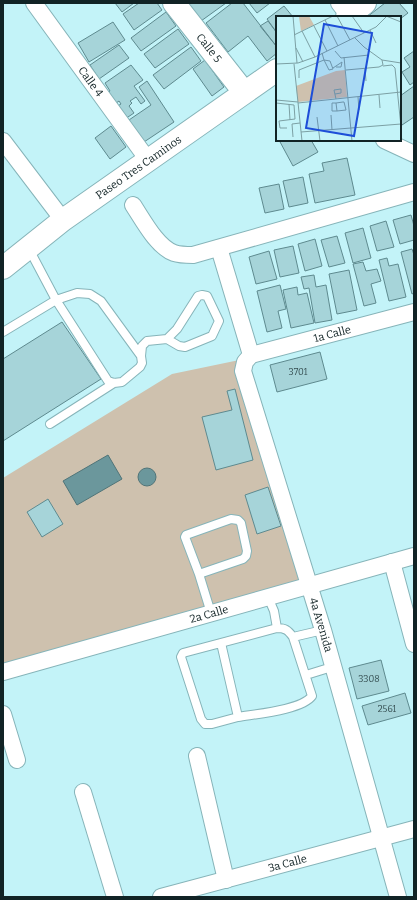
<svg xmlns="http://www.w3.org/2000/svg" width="417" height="900" viewBox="0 0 417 900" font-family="Bitter,serif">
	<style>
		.green { fill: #cec1ae }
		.water { fill: #6b979c; stroke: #507478 }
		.building { fill: #a6d4d9; stroke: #5e8a8f }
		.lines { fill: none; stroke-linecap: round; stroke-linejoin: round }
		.lane-casing { stroke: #86b4b9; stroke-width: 10 }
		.street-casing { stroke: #86b4b9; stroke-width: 18 }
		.secondary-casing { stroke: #86b4b9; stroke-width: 24 }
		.lane { stroke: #fff; stroke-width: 8 }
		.street { stroke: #fff; stroke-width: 16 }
		.secondary { stroke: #fff; stroke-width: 22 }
		.labels { text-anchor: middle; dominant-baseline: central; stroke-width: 3; stroke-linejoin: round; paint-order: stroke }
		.number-label { font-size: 9px; fill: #364f52 }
		.street-label { font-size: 11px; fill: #112325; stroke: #fff }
		.inset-road { fill: none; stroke: #7ca0a4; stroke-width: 1 }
		.view { fill: #1d4ed8; fill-opacity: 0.15; stroke: #1d4ed8; stroke-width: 2 }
		.inset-edge { fill: none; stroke: #112325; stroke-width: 2 }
	</style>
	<rect width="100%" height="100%" fill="#c3f3f8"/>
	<path class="green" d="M249 358 247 370 307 581 3 668V478L172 374Z"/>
	<path class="water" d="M108 455 122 479 77 505 63 481Z
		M138 477a9 9 0 1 1 18 0a9 9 0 1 1-18 0Z"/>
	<path class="building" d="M115 3H134L122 12Z
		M139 3H157L162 10 134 30 123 14Z
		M188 3H226L201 21Z
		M232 3H243L277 47V53L267 61 248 36 228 52 206 23Z
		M249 3H270L257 13Z
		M385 3H399L408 13 400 19V17H367Z
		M284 6 293 17H277V33L267 19Z
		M166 12 176 26 141 51 131 38Z
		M268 21 277 33V47L260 26Z
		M113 22 125 40 89 62 78 43Z
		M178 29 189 44 155 68 144 54Z
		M119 45 129 58 99 79 90 65Z
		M191 47 201 61 164 89 153 75Z
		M414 51V82L410 85 402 72 410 67 404 58Z
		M205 60 224 87 212 96 193 69Z
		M131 65 143 80 134 86 145 101 141 104 136 97 130 101 132 103 129 106 134 113 125 119 116 107 121 104 119 101 112 106 104 96 110 91 105 83Z
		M147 81 174 122 141 144 126 122 151 105 139 87Z
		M414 86V117L402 125 400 121V96Z
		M111 126 126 147 110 159 95 138Z
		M279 140H311L318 152 293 166Z
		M347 158 355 195 315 203 309 174 324 171 322 163Z
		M303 177 308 203 289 207 283 181Z
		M279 184 284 209 265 213 259 188Z
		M411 215 414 226V240L400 244 393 220Z
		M386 221 394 247 377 251 370 226Z
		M363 228 371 258 353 263 345 233Z
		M337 236 345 263 329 267 321 240Z
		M315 239 322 266 305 271 298 244Z
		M293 246 299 273 280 277 274 250Z
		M412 249 414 255V293L412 294 401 252Z
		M269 251 277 279 256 284 249 257Z
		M387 258 389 266 398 264 406 297 389 301 379 260Z
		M363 262 366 271 377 269 381 281 371 284 376 303 364 306 353 264Z
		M349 270 357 310 337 314 329 274Z
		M314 275 316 287 326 285 332 320 315 323 309 288 304 289 301 277Z
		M280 285 286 309 278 311 282 328 267 332 257 291Z
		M297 287 298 295 307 293 314 323 291 328 283 290Z
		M62 322 101 379 3 441V359Z
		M320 352 327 379 277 392 270 365Z
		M235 389 253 460 216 470 202 417 232 410 227 391Z
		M268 487 281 526 257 534 245 495Z
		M48 499 63 524 42 537 27 512Z
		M381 660 389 691 357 699 349 668Z
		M405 693 411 713 368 725 362 706Z"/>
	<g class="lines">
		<defs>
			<path id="lane" d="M3 332 56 300 77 293 90 294 101 301 141 356 142 363 140 367 122 382 114 383 108 381 56 300 29 249
				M141 356 142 346 147 341 167 339 179 346 185 347 212 336 219 321 207 296 202 295 198 296 177 329 167 339
				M50 424 114 383
				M199 574 243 559 246 556 247 551 241 523 238 520 231 519 186 535 185 537 199 574 211 613
				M268 597 274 611 277 628
				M293 637 323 630
				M221 643 238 717C255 714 302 710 312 696L293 637C288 630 285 628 277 628L183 653 181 657 201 719 205 724H212L238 717
				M306 675 332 667"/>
			<g id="street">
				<path id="s1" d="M34 3 148 160"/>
				<path d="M339 3 349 16"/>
				<path d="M384 140 414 154"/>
				<path d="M3 141 63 220"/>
				<path d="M133 205C143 220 157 247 174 253 180 255 186 255 193 255L414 192"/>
				<path d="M219 248 251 355"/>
				<path id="s2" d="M251 355 245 362 243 371 323 630 398 897"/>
				<path id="s3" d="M251 355 414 312"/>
				<path d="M392 562 414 644"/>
				<path id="s4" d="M3 672 414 556"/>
				<path d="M3 714 17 760"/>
				<path d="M197 756 226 880"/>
				<path d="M83 792 115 897"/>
				<path id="s5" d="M161 897 414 829"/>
			</g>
			<g id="secondary">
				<path id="s6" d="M174 3 244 92"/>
				<path d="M347 17 365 3"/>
				<path id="s7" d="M3 268 63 220 277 70"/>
			</g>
		</defs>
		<use href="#lane" class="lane-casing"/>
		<use href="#street" class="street-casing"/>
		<use href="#secondary" class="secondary-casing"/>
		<use href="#lane" class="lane"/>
		<use href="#street" class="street"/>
		<use href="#secondary" class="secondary"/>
	</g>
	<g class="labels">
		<g class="number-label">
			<text x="298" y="372">3701</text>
			<text x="369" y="679">3308</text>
			<text x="387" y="709">2561</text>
		</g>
		<g class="street-label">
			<text stroke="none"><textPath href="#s6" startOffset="57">Calle 5</textPath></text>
			<text stroke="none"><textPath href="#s1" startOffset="97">Calle 4</textPath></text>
			<text stroke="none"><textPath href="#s7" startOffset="169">Paseo Tres Caminos</textPath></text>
			<text stroke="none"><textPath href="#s3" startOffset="84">1a Calle</textPath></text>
			<text stroke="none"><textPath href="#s4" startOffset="214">2a Calle</textPath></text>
			<text stroke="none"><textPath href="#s2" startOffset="284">4a Avenida</textPath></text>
			<text stroke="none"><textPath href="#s5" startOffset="131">3a Calle</textPath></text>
		</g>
	</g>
	<g transform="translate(276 16)">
		<rect width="125" height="125" fill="#c3f3f8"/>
		<path d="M18 0H33L38 9 25 15 23 1ZM69 54 71 81 22 86 20 70 60 55Z" fill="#cec1ae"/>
		<path class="inset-road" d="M17 0 21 47M61 0 74 24M76 0 88 17M110 0 125 6M49 4 62 30M38 10 51 35M94 14 100 27M26 15 39 41M18 19 57 0M79 22 88 31 106 44 125 47M20 32 27 46M59 35 65 42 93 39M68 41 76 125M0 48 22 47 39 41 100 11 111 0M18 48 26 125M107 50 116 49 119 52 125 111M57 52 66 46 65 51H60M89 53 90 65M70 54 103 51 107 49 106 44M23 62V54L48 44 54 45 57 53 53 54 48 44 46 37M59 78 65 77V73L58 74 60 83M103 79 104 92M82 81 83 94M0 84 22 86M0 87 18 89 19 103 3 105 4 112H11M22 87 125 76M60 87 61 95 70 94 68 86H67L60 87H56V95H61M13 88 14 104M55 99 56 114M41 101 44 125M25 116 125 108M17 121 16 108 24 107"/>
		<path class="view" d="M48 8 96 17 78 120 30 112Z"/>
		<rect width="125" height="125" class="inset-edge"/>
	</g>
	<rect width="417" height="900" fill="none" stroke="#112325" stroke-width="8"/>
</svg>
